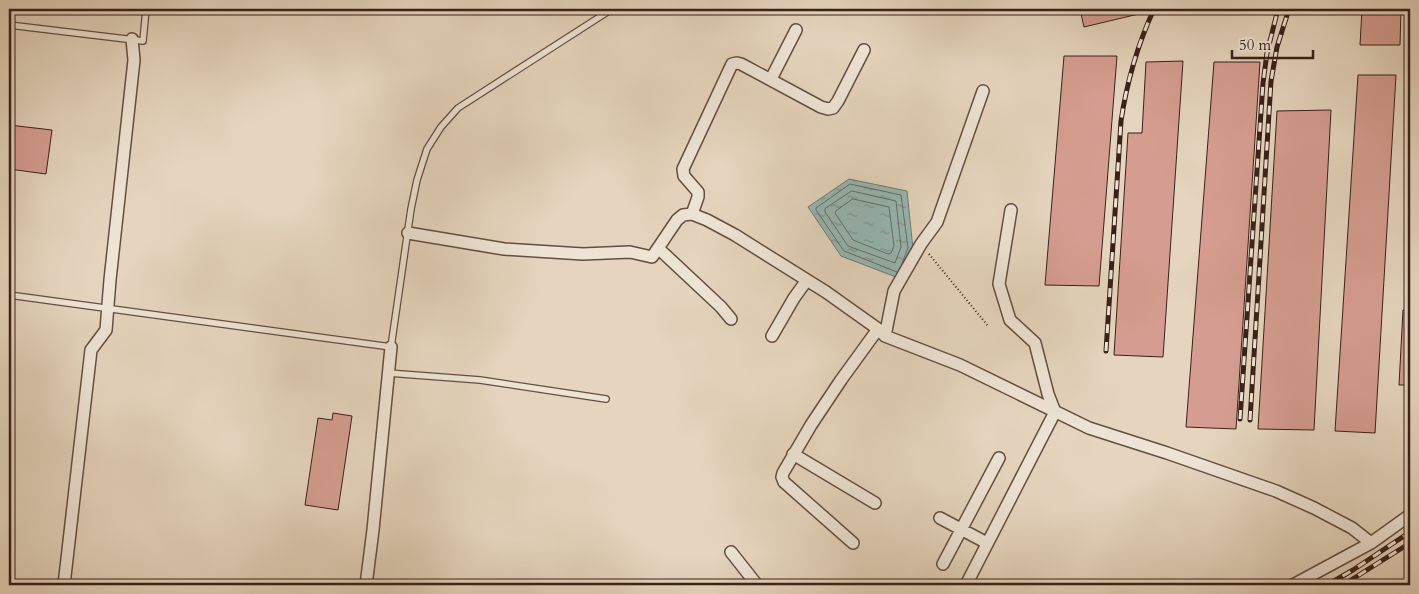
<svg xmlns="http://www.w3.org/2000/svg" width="1419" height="594" viewBox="0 0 1419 594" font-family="Cardo,serif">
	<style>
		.water { fill: url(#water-ripples); stroke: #717c76 }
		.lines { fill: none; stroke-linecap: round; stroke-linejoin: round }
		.shore { stroke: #686c66; stroke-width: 1 }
		.building { fill: #d59d91; stroke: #392119 }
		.lane-casing { stroke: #644e42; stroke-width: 8 }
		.street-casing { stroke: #644e42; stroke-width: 14 }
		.path { stroke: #392119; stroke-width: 2; stroke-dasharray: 1 2.5; stroke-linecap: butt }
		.lane { stroke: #eee4d5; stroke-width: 5.5 }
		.street { stroke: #eee4d5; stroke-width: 11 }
		.rail-casing { stroke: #392119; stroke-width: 5 }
		.rail { stroke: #eee4d5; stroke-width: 3; stroke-dasharray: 9; stroke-linecap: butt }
	</style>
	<defs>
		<pattern id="water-ripples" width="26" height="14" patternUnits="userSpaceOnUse" patternTransform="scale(1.25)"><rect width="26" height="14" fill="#96b8b4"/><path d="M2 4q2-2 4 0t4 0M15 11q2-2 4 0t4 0" fill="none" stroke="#7b9592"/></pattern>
	</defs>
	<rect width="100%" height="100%" fill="#e5d5be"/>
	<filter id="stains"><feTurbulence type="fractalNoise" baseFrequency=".004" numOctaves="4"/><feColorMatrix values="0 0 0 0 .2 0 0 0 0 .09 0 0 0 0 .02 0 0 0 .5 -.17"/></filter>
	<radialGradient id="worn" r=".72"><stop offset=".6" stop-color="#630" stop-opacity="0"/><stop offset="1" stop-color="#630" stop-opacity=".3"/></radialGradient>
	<path class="water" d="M849 179 907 191 913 249 901 279 841 256 808 207Z"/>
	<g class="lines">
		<path class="shore" d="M852 191 896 201 901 247 895 263 848 246 825 212V209Z
			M853 199 889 207 894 246 891 253 888 254 853 240 835 213 836 211Z
			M897 272 844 251 816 210V208L850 184 901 195 908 248 902 263"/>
	</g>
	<path class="building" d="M1080 9H1147V12L1084 27Z
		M1362 9H1401L1400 45H1360Z
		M1064 56H1117L1099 286 1045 285Z
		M1183 61 1163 357 1114 355 1128 133H1142L1146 62Z
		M1214 62H1260L1236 429 1186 427Z
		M1358 75H1396L1375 433 1335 431Z
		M1331 110 1314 430 1258 429 1277 111Z
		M9 125 52 130 46 174 9 169Z
		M1403 310 1410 311V385H1399Z
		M333 413 352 416 338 510 305 505 318 418 332 420Z"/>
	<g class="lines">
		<defs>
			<path id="lane" d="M9 25 143 41 146 9
				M9 295 391 347 411 209 417 180 427 149 441 127 458 108 612 9
				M388 373 480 380 606 399"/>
			<path id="street" d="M771 79 796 30
				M692 214 698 197V192L684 176 683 169 732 64 737 63 741 64 821 107 828 109 833 108 838 101 864 50
				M408 233 504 249 583 254 630 252 652 257 677 220 683 215 692 214 707 220 735 235 826 292 878 329 885 336 960 365 1089 428 1167 453 1276 491 1314 508 1352 528 1371 543
				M658 248 721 307 731 319
				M772 336 794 298 807 280
				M885 336 894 291 921 244 937 222 983 91
				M793 454 875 503
				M940 518 987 543
				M853 543 784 482 782 477 783 473 811 425 841 380 878 329
				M731 552 757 585
				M943 564 999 458
				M64 585 91 350 106 330 110 280 134 60 132 39
				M366 585 373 530 391 347
				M966 585 1055 412 1048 394 1035 343 1010 320 999 284 1011 210
				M1293 585 1371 543 1410 515"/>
		</defs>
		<use href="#lane" class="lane-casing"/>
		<use href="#street" class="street-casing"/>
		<path class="path" d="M929 254 988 326"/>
		<use href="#lane" class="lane"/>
		<use href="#street" class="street"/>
		<defs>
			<path id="rail" d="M1106 351 1121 121C1127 81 1137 46 1154 9
				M1240 419 1263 83 1267 53 1278 9
				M1250 420 1271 81 1277 47 1289 9
				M1327 585 1353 570 1410 532
				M1343 585 1410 543"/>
		</defs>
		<use href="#rail" class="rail-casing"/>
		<use href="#rail" class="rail"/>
	</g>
	<rect width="1419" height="594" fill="none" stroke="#e5d5be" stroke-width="30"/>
	<rect x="10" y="10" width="1399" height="574" fill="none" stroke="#392119" stroke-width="2.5"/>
	<rect x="15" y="15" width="1389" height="564" fill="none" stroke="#392119"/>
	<path d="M1232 50v8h81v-8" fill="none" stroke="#392119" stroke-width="2.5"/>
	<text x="1239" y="50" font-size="15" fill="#392119" stroke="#eee4d5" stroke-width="4" paint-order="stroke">50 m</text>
	<rect width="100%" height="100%" filter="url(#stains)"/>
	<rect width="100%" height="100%" fill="url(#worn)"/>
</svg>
